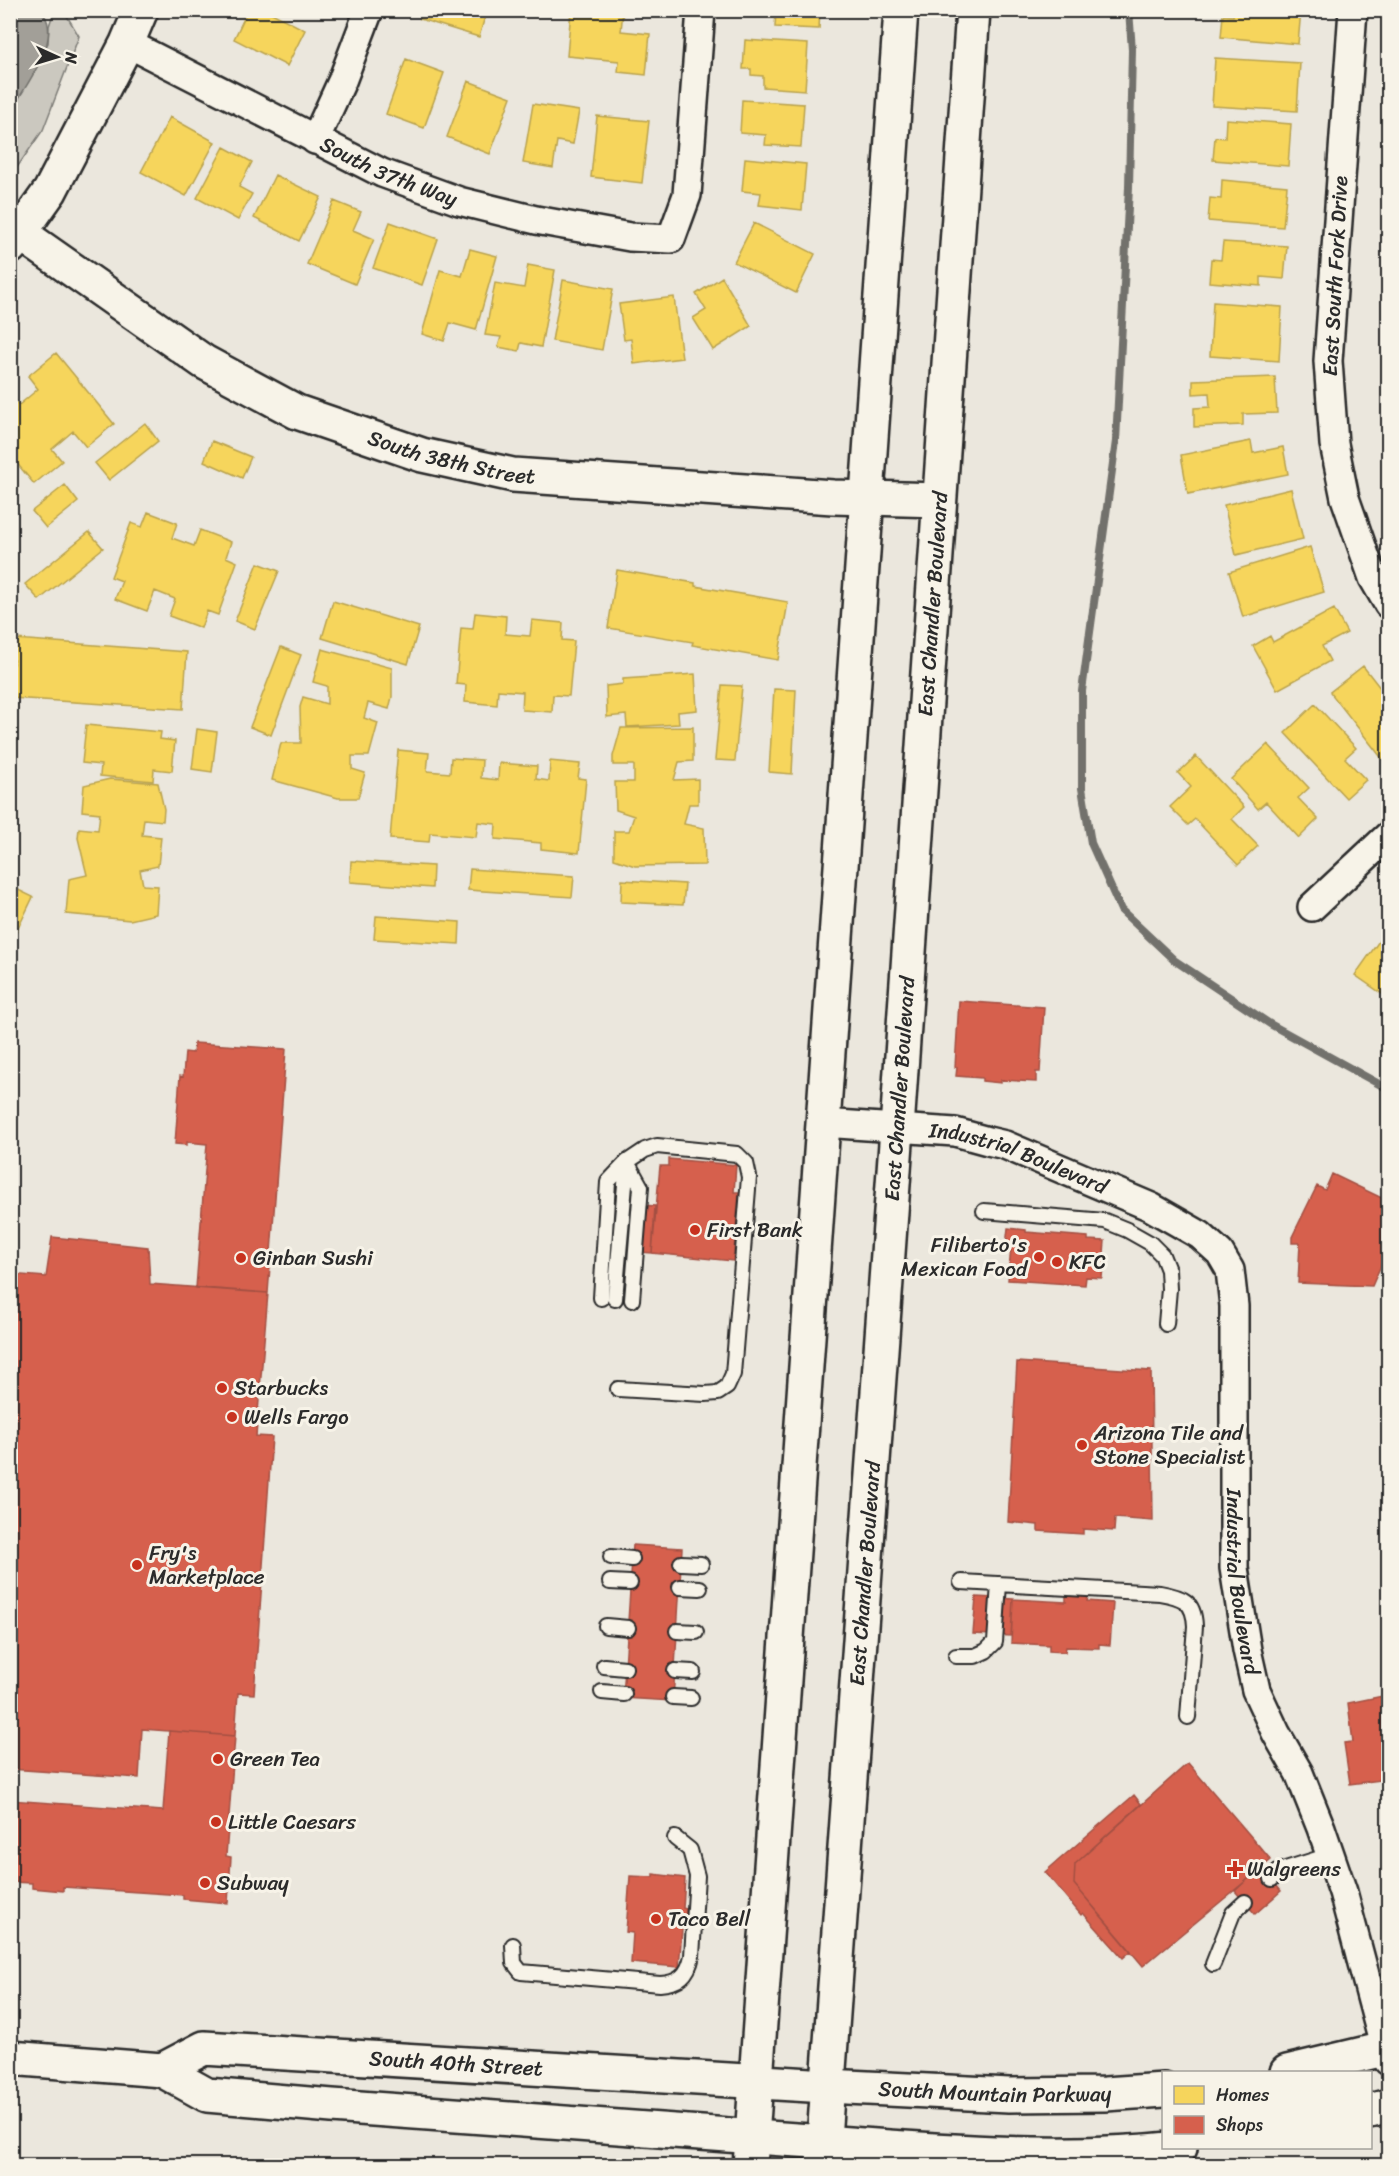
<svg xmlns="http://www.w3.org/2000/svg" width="1399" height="2176" viewBox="0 0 1399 2176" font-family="Sriracha,sans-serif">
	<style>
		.green { fill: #cbc8bf; stroke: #7b7a75; stroke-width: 1.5 }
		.water { fill: #a29f98; stroke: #72716c; stroke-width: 1.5 }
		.homes { fill: #f6d55c; stroke: #b9a24d; stroke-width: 1.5 }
		.shops { fill: #d6604d; stroke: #a35043; stroke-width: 1.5 }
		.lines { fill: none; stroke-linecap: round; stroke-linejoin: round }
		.stream { stroke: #72716c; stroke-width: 8 }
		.service-casing { stroke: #2b2b2b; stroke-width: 18 }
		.minor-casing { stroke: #2b2b2b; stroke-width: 32 }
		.tertiary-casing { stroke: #2b2b2b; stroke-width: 38 }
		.secondary-casing { stroke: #2b2b2b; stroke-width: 38 }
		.service { stroke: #f7f3e8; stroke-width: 14 }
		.minor { stroke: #f7f3e8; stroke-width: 27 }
		.tertiary { stroke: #f7f3e8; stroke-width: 33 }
		.secondary { stroke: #f7f3e8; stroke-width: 33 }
		.poi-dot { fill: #c8321e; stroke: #f7f3e8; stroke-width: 2 }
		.labels { text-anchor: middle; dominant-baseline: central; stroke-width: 6; stroke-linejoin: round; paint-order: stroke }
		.street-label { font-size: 21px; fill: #2b2b2b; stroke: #f7f3e8 }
		.poi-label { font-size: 21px; fill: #2b2b2b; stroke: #f7f3e8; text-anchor: start }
	</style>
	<rect width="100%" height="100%" fill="#ebe7dd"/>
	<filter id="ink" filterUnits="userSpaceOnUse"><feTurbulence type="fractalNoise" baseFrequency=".0167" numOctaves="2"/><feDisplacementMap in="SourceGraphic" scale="12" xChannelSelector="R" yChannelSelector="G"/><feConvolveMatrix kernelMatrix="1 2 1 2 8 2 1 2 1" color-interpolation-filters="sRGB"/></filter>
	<g filter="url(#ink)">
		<path class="green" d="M54 11H64L79 36 43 130 11 176V107L48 43 49 26Z"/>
		<path class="water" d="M11 10 41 11C66 37 23 87 11 112Z"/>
		<path class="homes" d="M248 10H266L305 30 287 66 234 39Z
			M422 10H487L479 37 420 19Z
			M571 10H623L621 31 650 34 646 75 618 72 619 61 567 56Z
			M750 10H820L819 29 775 27 776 12Z
			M1234 10H1301L1298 44 1221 37 1223 15 1233 16Z
			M745 40 808 44 805 90 763 87V76L751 75V69H743Z
			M1215 58 1300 63 1297 111 1212 106Z
			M406 59 444 73 424 128 386 114Z
			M468 81 511 97 490 154 447 137Z
			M742 100 804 104 801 147 765 145 766 135 740 133Z
			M533 104 579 111 573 144 557 141 553 168 523 163Z
			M597 116 649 121 642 183 591 177Z
			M170 117 215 142 186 196 141 172Z
			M1226 119 1291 124 1288 166 1213 160 1215 137 1225 138Z
			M224 147 252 162 239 187 252 194 238 220 197 198Z
			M745 158 806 164 802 210 759 205 761 193 742 191Z
			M275 175 321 197 299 241 254 218Z
			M1222 180 1287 186 1283 227 1208 221 1210 198 1221 199Z
			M334 201 361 212 353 230 374 239 355 284 307 264Z
			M390 222 438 239 422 285 373 268Z
			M754 223 815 254 796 293 734 262Z
			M1223 242 1287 246 1284 279 1261 277V286L1209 282 1211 259 1221 260Z
			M470 249 497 256 476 330 450 323 444 341 422 334 440 270 462 276Z
			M528 265 555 270 541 347 521 343 519 351 498 347 501 337 485 335 495 283 524 288Z
			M722 277 751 326 713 350 693 318 706 310 696 294Z
			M563 280 613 289 602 350 552 341Z
			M674 297 682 358 634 364 631 339 624 340 619 304Z
			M1213 302 1282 307 1279 361 1210 356Z
			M56 353 114 424 86 447 73 431 52 449 62 461 34 484 10 455V394L19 405 38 389 28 376Z
			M1275 377 1277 413 1243 414V425L1194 427V408L1210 407 1209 393 1193 394V380Z
			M145 423 158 441 109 480 95 463Z
			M212 441 251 457 242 478 204 461Z
			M1251 441 1253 453 1283 447 1288 474 1188 494 1181 455Z
			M65 485 78 502 46 528 32 511Z
			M1291 489 1303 539 1236 555 1224 505Z
			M148 512 177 523 172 538 194 546 200 530 231 542 226 557 237 562 218 615 207 611 201 628 169 616 175 599 155 591 147 611 115 599 122 581 111 577 131 523 142 527Z
			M89 532 103 548 39 600 25 584Z
			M1310 547 1324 592 1243 617 1229 572Z
			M258 563 279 571 255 629 235 621Z
			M617 570 695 583V586L788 602 778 660 692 645 693 642 608 628Z
			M333 601 419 627 408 664 322 638Z
			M1334 609 1347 633 1322 646 1330 661 1277 690 1253 646 1270 636 1273 642Z
			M475 613 506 616 505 634 530 636 532 620 563 623 562 640 574 641 569 696 553 695 552 712 522 710 523 692 498 690 497 705 465 702 466 685 456 684 461 628 473 629Z
			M15 639 187 652 183 709 11 698Z
			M281 647 301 655 271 735 250 727Z
			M322 649 392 668V697L389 709 368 703 364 718 378 723 369 756H352V769L365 773 358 798H338L272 780 281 743H301L300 707 303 697 327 704V686L313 682Z
			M1363 666 1388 698V757L1384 761 1330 692Z
			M695 674 697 710 678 712 679 724 627 727 626 715 607 717 606 686 623 684V679Z
			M722 685 742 686 735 761 715 760Z
			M774 689 796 690 792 774 769 772Z
			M1315 704 1356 748 1345 758 1366 780 1346 798 1285 733Z
			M86 725 161 732 160 739 175 741 172 771 154 769 153 781 100 776 101 765 82 763Z
			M693 727V761L679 762 674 780 698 779V804H689L684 824 704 828 705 865 635 866 614 859V831H629L634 816 616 810 615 782H634V765H613V756L621 728Z
			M197 729 217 732 212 772 192 769Z
			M1268 744 1309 788 1298 798 1318 819 1299 838 1266 802 1258 809 1231 779Z
			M398 750 429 753 427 771 450 773 451 758 482 760 481 778 498 780 499 763 537 766 536 779 549 781 550 761 580 764 578 778 586 779 579 853 541 849V843L495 839 496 824 478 822 476 837 430 833 429 842 390 839Z
			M1196 756 1244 807 1232 819 1258 846 1238 865 1195 819 1188 825 1170 807 1191 787 1178 773Z
			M110 779 158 783 164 809 163 821 144 819 142 835 161 837 158 866 140 870 143 885 158 886 156 914 130 920 66 914 69 879 87 875 78 838 79 828 98 830 100 813 82 811 84 785Z
			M351 861 433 866 432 888 350 882Z
			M470 869 574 876 572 897 468 890Z
			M622 880 685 884 683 905 621 902Z
			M10 886 33 897 10 945Z
			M376 916 460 922 459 944 374 939Z
			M1384 934 1388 938V998L1355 975Z"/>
		<path class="shops" d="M959 1001 1044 1007 1040 1072H1036V1082L1001 1080V1083L982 1081V1078L956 1076 957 1067H955Z
			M194 1043 286 1049 268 1293 196 1288 207 1144 187 1142V1145L175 1144 180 1076 183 1077 185 1052 193 1053Z
			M669 1159 736 1165 734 1192H739L733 1261 652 1253 660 1166H669Z
			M1332 1174 1388 1201V1249L1372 1286 1298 1283 1300 1243H1292V1237L1317 1186 1325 1190Z
			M601 1202 655 1206 652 1253 598 1249Z
			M1008 1228 1026 1230V1232L1088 1237V1240L1105 1241 1102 1278 1086 1277 1085 1285 1008 1280 1011 1247 1006 1246Z
			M52 1237 148 1247 150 1284 268 1293 256 1436 272 1437 254 1694 238 1693 235 1736 142 1729 139 1778 10 1769V1274L46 1277Z
			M1017 1362 1151 1371 1153 1521 1115 1518 1114 1531 1083 1529V1534L1038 1531V1525L1008 1522Z
			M633 1545 682 1548 673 1701 623 1698Z
			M1066 1596 1088 1597 1087 1601 1113 1603 1110 1645 1099 1644V1648L1066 1647 1065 1652 1049 1651V1645L1011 1643 1013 1599 1066 1602Z
			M976 1597 1013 1599 1011 1636 973 1634Z
			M1388 1695V1779L1350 1784 1344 1743 1353 1742 1348 1703Z
			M169 1731 235 1736 226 1856 231 1857 228 1903 183 1899V1895L63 1887V1891L32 1888V1883L10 1882V1800L163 1811Z
			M1188 1763 1271 1860 1143 1966 1074 1884 1075 1864Z
			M1134 1795 1141 1804 1075 1864 1074 1884 1131 1951 1123 1958 1083 1913 1081 1915 1045 1872Z
			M1261 1867 1281 1891 1255 1914 1235 1891Z
			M653 1874 685 1878 683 1908 686 1909 684 1929H682L679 1967 631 1963 633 1933 626 1932 630 1876 653 1877Z"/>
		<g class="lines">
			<path class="stream" d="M1129 10 1132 50 1129 187 1116 441 1082 691V788L1091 843 1121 910 1174 960 1270 1024 1388 1089"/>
			<defs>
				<path id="service" d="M627 1162 641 1187 632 1300
					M984 1211 1105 1221 1127 1230 1150 1243 1162 1255 1168 1270 1169 1289 1166 1324
					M601 1298 608 1182 627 1162 645 1150 657 1146 737 1154 746 1163 749 1177 733 1374 727 1387 718 1393 705 1394 618 1389
					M615 1299 627 1162
					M611 1557 632 1559
					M681 1563 701 1564
					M610 1582 630 1583
					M961 1582 1160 1593C1183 1597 1194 1601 1195 1626L1188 1717
					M680 1587 700 1588
					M606 1626 628 1628
					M677 1631 696 1632
					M956 1656H975L986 1651 995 1642 999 1584
					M604 1666 625 1668
					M675 1671 693 1672
					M602 1692 624 1694
					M673 1697 691 1698
					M1272 1879 1279 1871 1330 1855
					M513 1945 514 1963 521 1972 660 1984C679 1983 688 1975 692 1956L697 1876 690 1850 675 1838
					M1213 1964 1233 1913 1245 1902"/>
				<g id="minor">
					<path d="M1353 10 1328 361 1334 444 1345 498 1373 578 1388 604"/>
					<path id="s1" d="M127 43 382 173 459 201 536 220 630 237 671 239 687 195 701 10"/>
					<path d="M315 140 342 81 369 10"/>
					<path d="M1312 907 1388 836"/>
					<path id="s2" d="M823 1123 955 1132 988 1141 1005 1145 1151 1207 1200 1235 1220 1253 1230 1270 1234 1306V1568L1247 1650 1256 1690 1276 1733 1299 1773 1321 1828 1343 1892 1388 2061"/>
				</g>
				<g id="tertiary">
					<path id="s3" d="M20 233 204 362 297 412 422 455 513 475 833 497 939 500"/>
					<path d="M10 247 50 191 127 43 141 10"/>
					<path d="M1287 2072 1388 2048"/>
					<path id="s4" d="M827 2086 1009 2095 1105 2094 1164 2090"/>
					<path d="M1370 2111 1388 2106"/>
					<path d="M824 2142C943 2151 1062 2161 1180 2148"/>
				</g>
				<g id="secondary">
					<path d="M10 2058 162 2070 207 2095 332 2106 824 2142"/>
					<path id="s5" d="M162 2070 204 2048 827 2086"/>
					<path d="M750 2166 901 10"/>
					<path id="s6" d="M822 2166 897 1129 973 10"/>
				</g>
			</defs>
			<use href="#service" class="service-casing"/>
			<use href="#minor" class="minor-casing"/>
			<use href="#tertiary" class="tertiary-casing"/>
			<use href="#secondary" class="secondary-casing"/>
			<use href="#service" class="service"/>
			<use href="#minor" class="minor"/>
			<use href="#tertiary" class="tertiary"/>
			<use href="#secondary" class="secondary"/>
		</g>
	</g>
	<g class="poi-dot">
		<circle cx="695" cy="1230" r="6"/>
		<circle cx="1039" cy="1257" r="6"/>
		<circle cx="241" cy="1258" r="6"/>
		<circle cx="1057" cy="1262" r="6"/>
		<circle cx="222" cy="1388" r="6"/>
		<circle cx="232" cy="1417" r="6"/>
		<circle cx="1082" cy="1445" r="6"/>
		<circle cx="137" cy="1565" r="6"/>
		<circle cx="218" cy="1759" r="6"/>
		<circle cx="216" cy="1822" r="6"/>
		<path d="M1232 1860h6v6h6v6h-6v6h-6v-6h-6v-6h6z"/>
		<circle cx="205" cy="1883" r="6"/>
		<circle cx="656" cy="1919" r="6"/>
	</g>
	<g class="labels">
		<g class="street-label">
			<text stroke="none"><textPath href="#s1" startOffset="292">South 37th Way</textPath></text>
			<text transform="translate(1335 276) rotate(-87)">East South Fork Drive</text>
			<text stroke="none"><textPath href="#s3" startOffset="492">South 38th Street</textPath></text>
			<text stroke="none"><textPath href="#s6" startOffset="1566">East Chandler Boulevard</textPath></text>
			<text stroke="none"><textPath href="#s6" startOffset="1080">East Chandler Boulevard</textPath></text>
			<text stroke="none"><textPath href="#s2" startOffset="200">Industrial Boulevard</textPath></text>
			<text stroke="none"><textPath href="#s6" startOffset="594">East Chandler Boulevard</textPath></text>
			<text stroke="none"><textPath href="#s2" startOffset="758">Industrial Boulevard</textPath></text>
			<text stroke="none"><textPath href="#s5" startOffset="300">South 40th Street</textPath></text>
			<text stroke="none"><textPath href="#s4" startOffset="168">South Mountain Parkway</textPath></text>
		</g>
		<g class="poi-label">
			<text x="707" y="1230">First Bank</text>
			<text x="1027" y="1245" text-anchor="end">Filiberto's<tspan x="1027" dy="24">Mexican Food</tspan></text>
			<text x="253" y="1258">Ginban Sushi</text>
			<text x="1069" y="1262">KFC</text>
			<text x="234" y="1388">Starbucks</text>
			<text x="244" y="1417">Wells Fargo</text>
			<text x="1094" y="1433">Arizona Tile and<tspan x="1094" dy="24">Stone Specialist</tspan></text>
			<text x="149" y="1553">Fry's<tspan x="149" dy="24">Marketplace</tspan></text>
			<text x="230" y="1759">Green Tea</text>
			<text x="228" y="1822">Little Caesars</text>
			<text x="1247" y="1869">Walgreens</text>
			<text x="217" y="1883">Subway</text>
			<text x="668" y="1919">Taco Bell</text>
		</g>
	</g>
	<rect width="1399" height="2176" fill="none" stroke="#f7f3e8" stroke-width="36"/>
	<rect x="18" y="18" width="1363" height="2140" fill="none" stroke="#2b2b2b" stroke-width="2" filter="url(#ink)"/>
	<rect x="1162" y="2071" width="210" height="78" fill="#f7f3e8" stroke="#a5a39c" stroke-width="1.5"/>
	<rect x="1174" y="2086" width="30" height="18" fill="#f6d55c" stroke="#a5a39c" stroke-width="1.5"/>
	<text x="1216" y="2101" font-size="18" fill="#2b2b2b">Homes</text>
	<rect x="1174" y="2116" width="30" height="18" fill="#d6604d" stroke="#a5a39c" stroke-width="1.5"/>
	<text x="1216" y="2131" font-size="18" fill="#2b2b2b">Shops</text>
	<g transform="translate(57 57) rotate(94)" stroke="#f7f3e8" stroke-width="4.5" paint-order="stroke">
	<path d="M0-4.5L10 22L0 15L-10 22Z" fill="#2b2b2b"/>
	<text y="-9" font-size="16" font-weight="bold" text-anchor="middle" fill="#2b2b2b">N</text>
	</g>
</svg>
